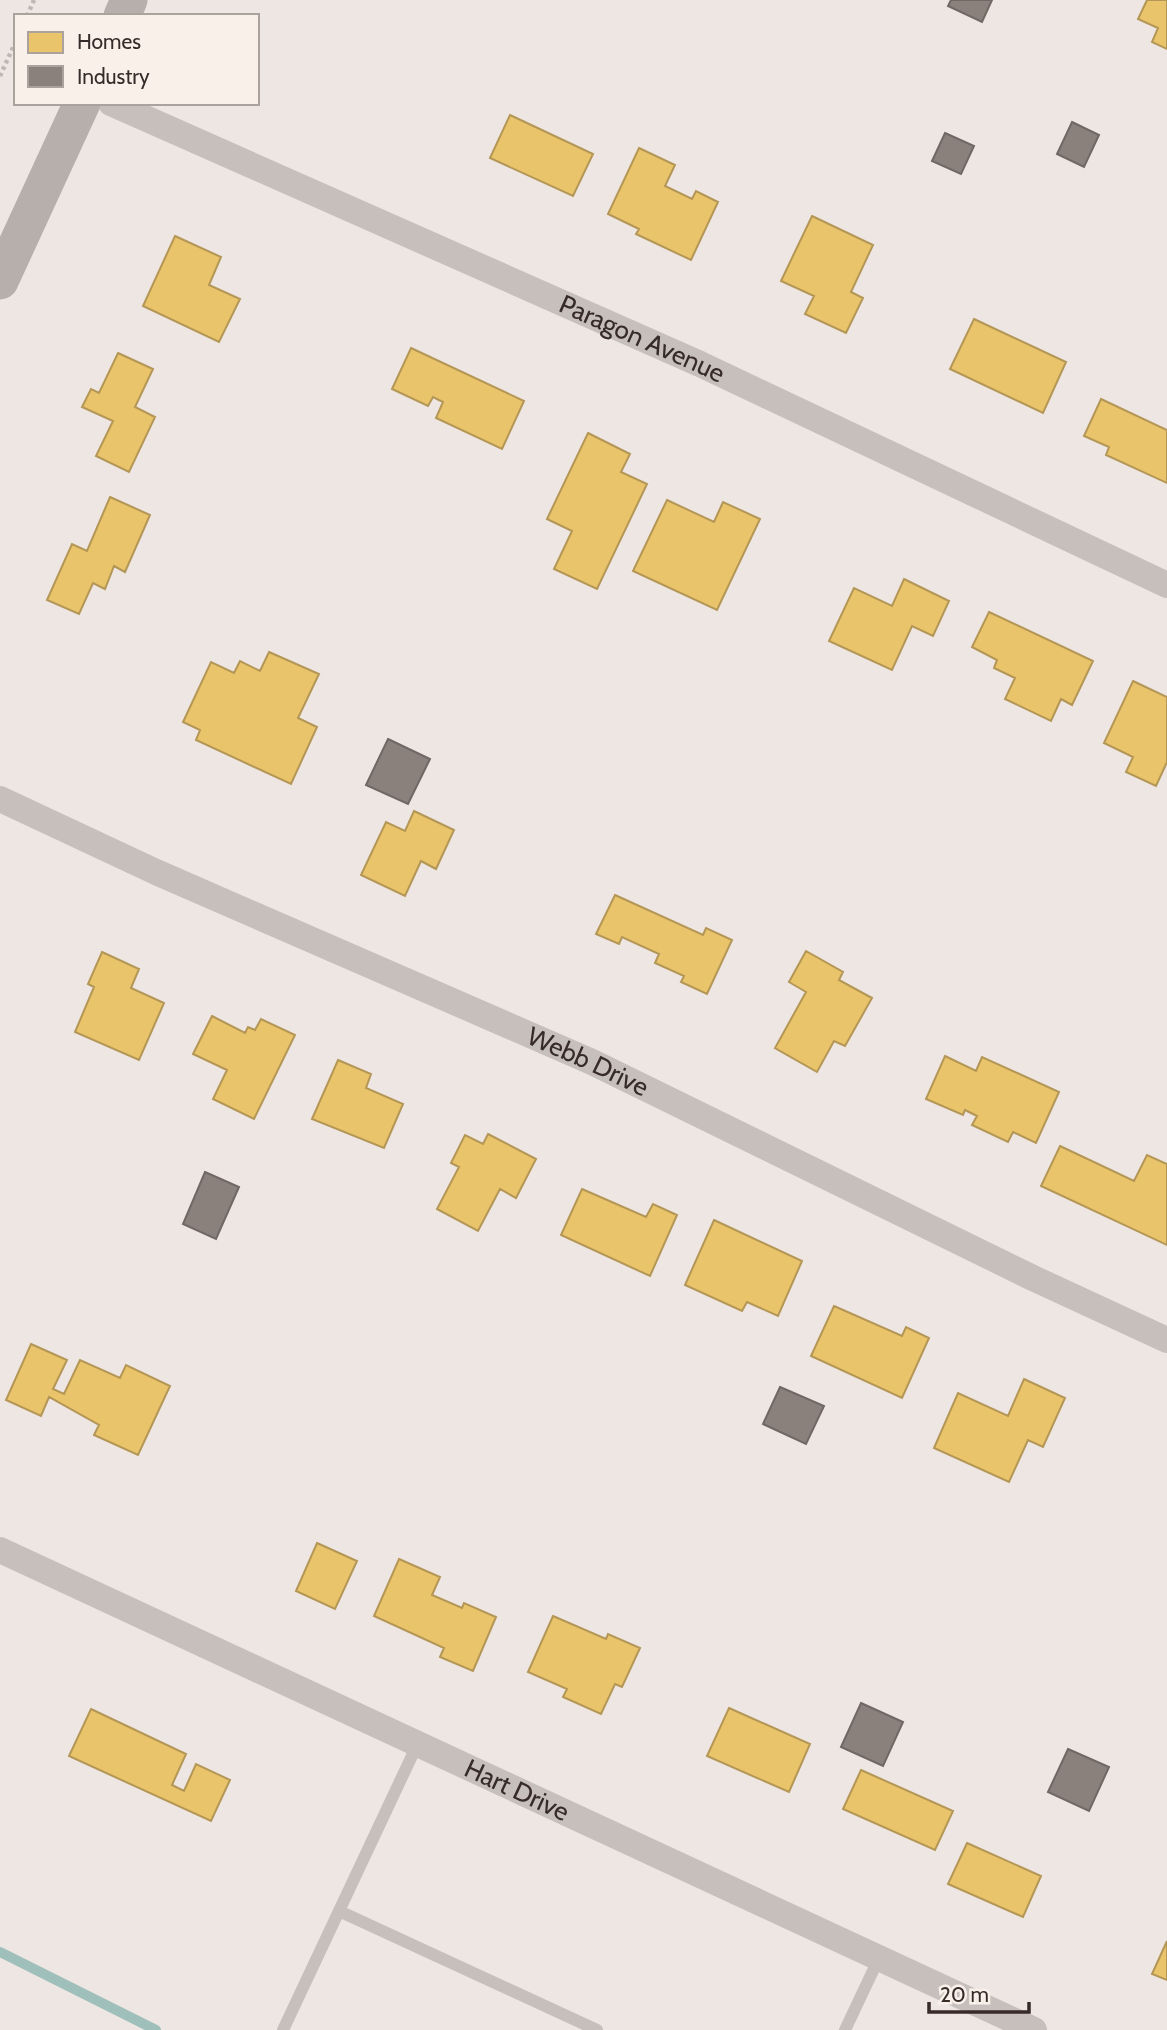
<svg xmlns="http://www.w3.org/2000/svg" width="1167" height="2030" viewBox="0 0 1167 2030" font-family="Cabin,sans-serif">
	<style>
		.homes { fill: #e9c46a; stroke: #b49656; stroke-width: 2 }
		.industry { fill: #8a817c; stroke: #716763; stroke-width: 2 }
		.lines { fill: none; stroke-linecap: round; stroke-linejoin: round }
		.stream { stroke: #9fbfba; stroke-width: 10 }
		.path { stroke: #bfb7b4; stroke-width: 4.5; stroke-dasharray: 3.5 3.5; stroke-linecap: butt }
		.lane { stroke: #c6bfbb; stroke-width: 12 }
		.street { stroke: #c6bfbb; stroke-width: 26 }
		.secondary { stroke: #b7afac; stroke-width: 37 }
		.labels { text-anchor: middle; dominant-baseline: central; stroke-width: 7; stroke-linejoin: round; paint-order: stroke }
		.street-label { font-size: 26px; fill: #372b29; stroke: #f9f0ea }
	</style>
	<rect width="100%" height="100%" fill="#ede6e2"/>
	<path class="homes" d="M1147 0H1167V49L1152 42 1158 28 1138 19Z
		M510 115 593 154 573 196 490 158Z
		M639 148 675 165 665 186 692 199 696 191 718 202 691 260 636 234 639 229 608 214Z
		M812 216 873 245 851 292 863 298 846 333 805 314 814 296 781 281Z
		M175 236 221 257 209 285 240 299 219 342 143 306Z
		M974 319 1066 362 1043 413 950 369Z
		M411 348 524 401 502 449 436 418 443 402 433 397 428 406 392 389Z
		M118 353 153 369 135 407 155 417 129 472 96 456 113 421 82 407 91 389 99 393Z
		M1101 399 1167 430V483L1106 455 1109 447 1084 436Z
		M588 433 630 454 621 472 647 484 597 589 554 569 572 531 547 519Z
		M110 497 150 515 125 572 114 566 105 589 93 583 79 614 47 600 72 544 87 551Z
		M667 500 714 522 723 502 760 519 717 610 633 571Z
		M904 579 949 601 933 636 912 626 892 670 829 641 854 588 892 606Z
		M989 612 1093 661 1072 705 1061 699 1051 721 1005 699 1015 678 994 668 997 660 972 647Z
		M269 652 319 674 298 718 317 727 291 784 196 740 200 730 183 722 211 662 234 673 240 661 260 671Z
		M1133 681 1167 697V762L1156 786 1126 772 1133 757 1104 743Z
		M414 811 454 830 436 869 421 861 405 896 361 875 386 822 405 831Z
		M615 895 703 935 706 928 732 940 707 994 681 982 684 976 655 963 659 954 622 937 619 944 596 934Z
		M806 951 843 972 839 980 872 998 845 1046 834 1041 817 1072 775 1048 806 992 789 982Z
		M102 952 139 969 131 988 164 1003 139 1060 75 1032 94 987 88 984Z
		M212 1016 245 1033 248 1027 255 1030 261 1019 295 1035 254 1119 213 1099 227 1070 193 1054Z
		M945 1056 976 1071 982 1057 1059 1092 1036 1143 1013 1132 1008 1142 972 1125 977 1116 965 1110 963 1115 926 1099Z
		M338 1060 371 1074 366 1088 403 1104 384 1148 312 1119Z
		M488 1134 536 1159 516 1198 500 1189 478 1231 437 1209 459 1167 451 1163 465 1135 483 1144Z
		M1060 1146 1134 1181 1147 1155 1167 1164V1245L1041 1186Z
		M582 1189 646 1217 653 1204 677 1215 650 1276 561 1235Z
		M714 1220 802 1261 778 1316 747 1302 742 1311 685 1285Z
		M834 1306 902 1336 906 1327 929 1338 902 1398 811 1356Z
		M31 1344 67 1360 53 1389 64 1394 80 1360 120 1378 126 1365 170 1386 138 1455 94 1435 99 1425 49 1397 41 1416 6 1400Z
		M1024 1379 1065 1398 1043 1447 1028 1440 1009 1482 934 1448 958 1393 1008 1416Z
		M317 1543 357 1561 335 1609 296 1591Z
		M399 1559 440 1577 432 1595 462 1608 464 1603 496 1617 473 1671 440 1657 444 1648 374 1616Z
		M553 1616 606 1639 608 1634 640 1648 622 1687 615 1684 601 1714 563 1697 567 1689 528 1672Z
		M729 1708 810 1744 789 1792 707 1756Z
		M91 1709 186 1754 172 1785 184 1791 196 1764 230 1780 211 1821 69 1756Z
		M861 1770 953 1811 935 1850 843 1809Z
		M967 1843 1041 1876 1023 1917 948 1884Z
		M1167 1941V1980L1152 1974Z"/>
	<path class="industry" d="M951 0H992L982 22 948 6Z
		M1072 122 1099 135 1084 167 1057 154Z
		M945 133 974 146 961 174 932 161Z
		M388 739 430 759 408 804 366 785Z
		M205 1172 239 1187 216 1239 183 1224Z
		M780 1387 824 1406 806 1444 763 1424Z
		M861 1703 903 1722 883 1766 841 1747Z
		M1068 1749 1109 1767 1089 1811 1048 1792Z"/>
	<g class="lines">
		<path class="stream" d="M0 1952 156 2030"/>
		<path class="path" d="M27 16 34 0
			M0 76 16 41"/>
		<path class="lane" d="M339 1911 597 2030
			M283 2030 418 1743
			M845 2030 879 1958"/>
		<g class="street">
			<path id="s1" d="M111 103 700 364 1167 585"/>
			<path id="s2" d="M0 799 156 872 592 1062 1035 1279 1167 1340"/>
			<path id="s3" d="M0 1550 1034 2030"/>
		</g>
		<path class="secondary" d="M122 16 129 0
			M0 281 82 103"/>
	</g>
	<g class="labels">
		<g class="street-label">
			<text stroke="none"><textPath href="#s1" startOffset="581">Paragon Avenue</textPath></text>
			<text stroke="none"><textPath href="#s2" startOffset="644">Webb Drive</textPath></text>
			<text stroke="none"><textPath href="#s3" startOffset="570">Hart Drive</textPath></text>
		</g>
	</g>
	<rect x="14" y="14" width="245" height="91" fill="#f9f0ea" stroke="#aba19d" stroke-width="2"/>
	<rect x="28" y="32" width="35" height="21" fill="#e9c46a" stroke="#aba19d" stroke-width="2"/>
	<text x="77" y="49" font-size="21" fill="#372b29">Homes</text>
	<rect x="28" y="66" width="35" height="21" fill="#8a817c" stroke="#aba19d" stroke-width="2"/>
	<text x="77" y="84" font-size="21" fill="#372b29">Industry</text>
	<path d="M929 2002v10h100v-10" fill="none" stroke="#372b29" stroke-width="3.5"/>
	<text x="940" y="2002" font-size="21" fill="#372b29" stroke="#f9f0ea" stroke-width="5" paint-order="stroke">20 m</text>
</svg>
